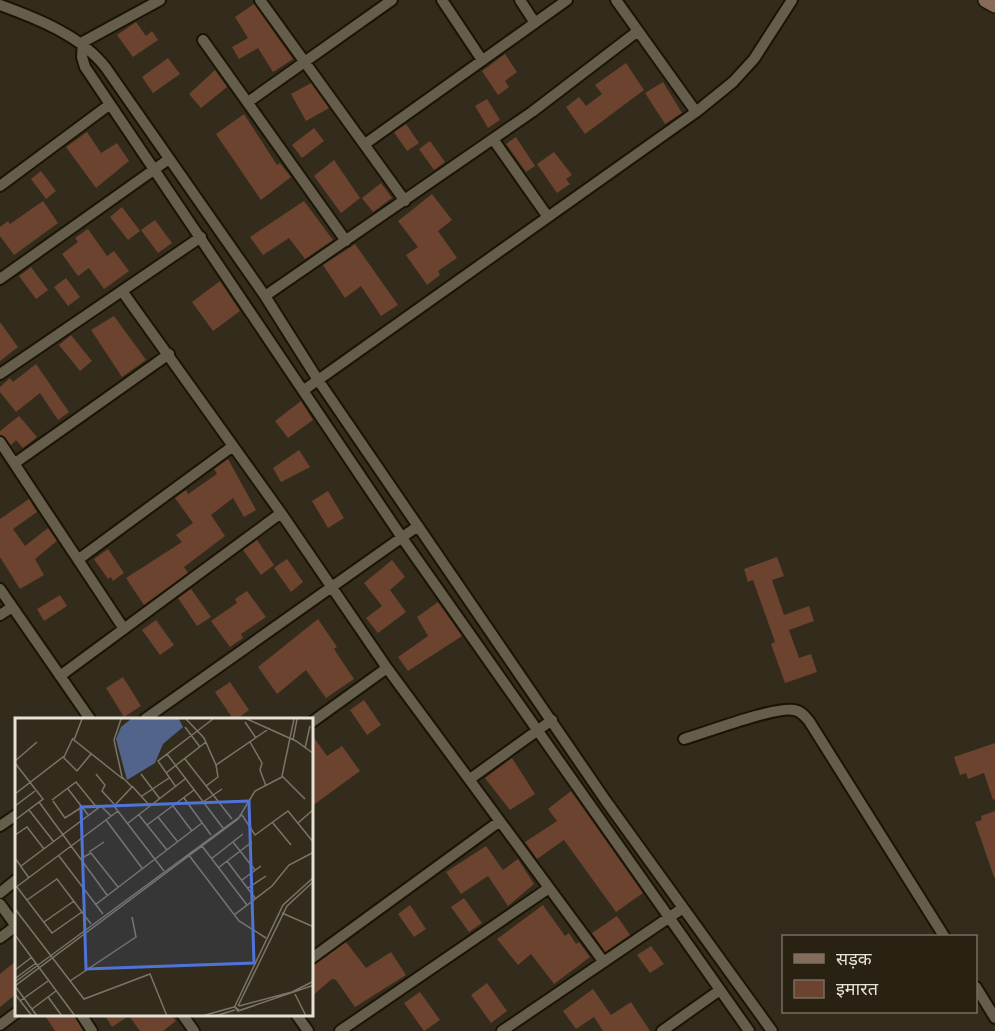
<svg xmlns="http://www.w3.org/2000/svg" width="995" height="1031" viewBox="0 0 995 1031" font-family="'PT Sans Narrow','Noto Sans Devanagari',sans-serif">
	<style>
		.building { fill: #6c432e }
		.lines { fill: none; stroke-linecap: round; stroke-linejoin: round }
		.street-casing { stroke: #1b1405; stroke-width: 14 }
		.secondary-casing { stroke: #1b1405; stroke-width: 18 }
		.street { stroke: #665e4d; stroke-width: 10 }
		.secondary { stroke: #866c58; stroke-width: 15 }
		.inset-road { fill: none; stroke: #7b7567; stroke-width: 1.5 }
		.view { fill: #5073d8; fill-opacity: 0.15; stroke: #5073d8; stroke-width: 3 }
		.inset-edge { fill: none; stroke: #e7e2d8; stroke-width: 3 }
	</style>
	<rect width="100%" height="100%" fill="#332c1c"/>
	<path class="building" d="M254 4 293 59 273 72 258 48 239 59 232 47 248 38 235 17Z
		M136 22 146 36 152 31 158 40 133 57 117 35Z
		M505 54 517 72 505 81 509 87 498 95 482 71Z
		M168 58 180 74 153 93 142 77Z
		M626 63 644 90 585 134 566 107 579 97 586 106 602 94 595 85Z
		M215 70 227 87 201 108 189 94Z
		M663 82 682 113 665 124 645 93Z
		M311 83 329 108 306 121 291 94Z
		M487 99 500 120 488 128 475 106Z
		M244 114 277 165 280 163 291 177 261 200 216 134Z
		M406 124 419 143 407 151 394 132Z
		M314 128 324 141 302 158 292 145Z
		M87 132 101 153 117 143 129 161 96 188 66 147Z
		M516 137 535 166 526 172 506 144Z
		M430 141 445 162 434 170 419 149Z
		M554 152 572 175 566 179 570 184 557 193 537 164Z
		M334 160 360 198 341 213 314 176Z
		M41 171 56 191 46 199 31 179Z
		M381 183 392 198 373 212 362 198Z
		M432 194 452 220 438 231 457 258 438 271 440 275 427 285 406 255 418 247 398 221Z
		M43 201 58 223 14 255 0 236V227L8 221 10 224Z
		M304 201 333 240 305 259 289 238 263 255 250 237Z
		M122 207 140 231 128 240 110 217Z
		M155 220 172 243 158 253 141 230Z
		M88 229 107 256 114 251 129 271 104 289 89 268 78 276 62 254 78 242 75 238Z
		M355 244 398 305 381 316 361 286 345 298 323 265Z
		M31 267 48 290 36 299 19 276Z
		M66 278 80 297 68 306 54 287Z
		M220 281 240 311 213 331 192 302Z
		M114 316 146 360 122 377 91 330Z
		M0 322 18 347 0 361Z
		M71 335 92 361 80 371 59 345Z
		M36 364 69 412 58 420 40 393 16 412 0 392V387L10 378 13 382Z
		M301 401 313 420 288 438 275 421Z
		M19 416 37 437 23 448 16 440 11 445 0 435V431Z
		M299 450 310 467 281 482 273 468Z
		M228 459 256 510 244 517 233 498 211 515 225 536 184 567 188 573 144 605 126 578 182 542 176 535 193 523 175 498 186 490 188 494 217 474 214 469Z
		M328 491 344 518 328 528 312 501Z
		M29 499 37 512 13 529 25 546 48 528 57 541 35 559 44 575 20 589 0 557V519Z
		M257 540 274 565 261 575 243 550Z
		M108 549 124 573 113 581 111 577 108 579 94 559Z
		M777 557 784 576 772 580 784 615 809 606 814 621 789 630 799 658 811 654 817 672 785 683 771 644 775 642 753 580 748 582 744 569Z
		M287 559 303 582 291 592 274 568Z
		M392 560 405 577 390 590 406 612 378 633 366 618 382 606 364 583Z
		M191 589 211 617 197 626 178 598Z
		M247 591 266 617 241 634 243 638 230 647 211 621 237 603 235 599Z
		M60 595 67 606 44 621 37 609Z
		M438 602 462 636 408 671 398 657 428 636 417 617Z
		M318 619 337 647 334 649 354 679 326 698 306 670 277 694 258 667Z
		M156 620 174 645 160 655 142 630Z
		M123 677 141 706 124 717 106 688Z
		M230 682 249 710 237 719H233L215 692Z
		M364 700 381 725 367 735 350 710Z
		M312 735 327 756 342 746 360 771 312 806Z
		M995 743V799L993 800 984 773 968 779 966 773 960 775 954 757Z
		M512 758 535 794 510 810 485 778Z
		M571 791 643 893 616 912 564 840 537 859 525 842 557 821 548 809Z
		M995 811V877H994L975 822 982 820 981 816Z
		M486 846 503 870 518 859 534 884 508 906 488 876 461 894 446 872Z
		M464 898 482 923 469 932 451 907Z
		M410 905 426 929 414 937 398 914Z
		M543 905 565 936 569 933 576 944 579 942 590 957 554 984 531 954 518 965 497 939Z
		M617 916 630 935 605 952 592 933Z
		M346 942 366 968 391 952 406 975 355 1007 336 980 332 979 312 996V965Z
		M651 946 664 964 650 973 637 955Z
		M16 961V994L0 1007V974Z
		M487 983 507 1011 491 1023 471 995Z
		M593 989 611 1015 631 1002 650 1031H603L594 1017 576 1029 563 1011Z
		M420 992 440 1020 424 1031 404 1003Z
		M44 1014H74L83 1031H55Z
		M104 1014H171L176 1021 163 1031H140L129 1016 112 1027Z"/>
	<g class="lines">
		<defs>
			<path id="street" d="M160 0 83 42 82 57 85 67 405 542 749 1031
				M260 0 405 201
				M442 0 482 60
				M520 0 535 23
				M616 0 696 112
				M0 5C36 18 82 36 106 68L265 296 318 380 606 801 772 1031
				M203 40 346 241
				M248 102 392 0
				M493 139 548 217
				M365 144 567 0
				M0 186 109 105
				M0 279 169 159
				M122 291 281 513 387 668 603 961
				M265 296 532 112 638 31
				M0 374 201 237
				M304 390 696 112 733 82 754 59 792 0
				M0 442 124 629
				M15 463 169 354
				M79 559 233 446
				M0 589 90 719
				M0 615 12 607
				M60 676 281 513
				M145 719 418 526
				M312 722 387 668
				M684 739C705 733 775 706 794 710 801 711 805 716 809 721L944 936
				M470 779 552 720
				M0 826 16 815
				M0 893 16 880
				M0 904 16 926
				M0 938 16 926
				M312 958 500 821
				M976 987 995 1018
				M81 1014 92 1031
				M182 1014 194 1031
				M296 1014 308 1031
				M0 1025 16 1013
				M340 1031 549 888
				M502 1031 683 908
				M662 1031 720 990"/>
			<path id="secondary" d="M986 0 995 5"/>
		</defs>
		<use href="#street" class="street-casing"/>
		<use href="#secondary" class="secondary-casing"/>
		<use href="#street" class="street"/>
		<use href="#secondary" class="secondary"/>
	</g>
	<g transform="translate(15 718)">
		<rect width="298" height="298" fill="#332c1c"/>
		<path d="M116 1H164L168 9 148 26 140 45 112 62 101 21 106 9Z" fill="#52648b"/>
		<path class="inset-road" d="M67 1 59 22 108 61M106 1 99 22 107 59 117 69 99 88 149 153M171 1 189 20 201 47 255 10M232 1 281 23 299 36M279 1 267 58 290 81M230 4 241 20M170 9 185 29M278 22 282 1M235 24 247 45 245 52 251 68M290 30 295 8M152 36 208 110M49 39 58 20M170 41 217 101M0 43 22 24M0 45 28 81 0 102M151 55 191 24M81 56 90 67 87 73 99 86M126 56 145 81M117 68 135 88M191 68 203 59 201 47M161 69 143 43 198 1M53 71 74 98M0 76 48 39 62 53 76 36M127 78 154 60M169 80 196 117M37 82 61 64 83 91M38 83 50 100 67 89M24 84 92 177M188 84 207 71M0 88 20 73M158 88 177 113M14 92 39 124M124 97 152 132M227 97 240 117 273 93 299 125M143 99 162 123M91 102 127 150M257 104 276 127M113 105 170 61M283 105 299 91M132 107 179 72M0 117 12 109 29 131M218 124 240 152M187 128 232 187M74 134 89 124M173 136 224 203 251 220M44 138 88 196M0 140 14 160M65 141 76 135 103 169M196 141 228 116M212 143 240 180M6 148 86 88 96 98M203 150 237 124M227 162 246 148M2 169 37 215 67 194M0 170 103 93M233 170 251 158M12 182 42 161 76 206M80 187 187 105M0 191 69 281 135 256 152 298M267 195 299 209M219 197 257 168 274 147 299 134M29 204 59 183M0 217 60 298M0 252 17 239M1 260 21 245M55 263 121 219 117 199M0 264 227 97M0 276 17 298M280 276 291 298M33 279 47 298M5 283 33 263M220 288 268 187 299 159M223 288 272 188 299 163M224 288 277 274 299 263M17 291 41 273M224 292 219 288 223 293 299 267M22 298 0 268 223 101 240 73 267 59M187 298 219 289M200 298 220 292"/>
		<path class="view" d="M234 83 239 245 71 251 66 89Z"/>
		<rect width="298" height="298" class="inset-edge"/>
	</g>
	<rect x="782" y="935" width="195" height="78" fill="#292212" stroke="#756f61" stroke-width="1.5"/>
	<rect x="794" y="954" width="30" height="9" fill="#866c58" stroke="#756f61" stroke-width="1.5"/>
	<text x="836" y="965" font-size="18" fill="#e7e2d8">सड़क</text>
	<rect x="794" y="980" width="30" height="18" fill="#6c432e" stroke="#756f61" stroke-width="1.5"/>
	<text x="836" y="995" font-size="18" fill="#e7e2d8">इमारत</text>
</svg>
